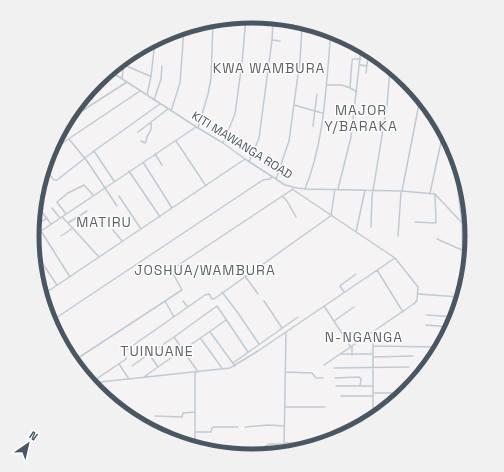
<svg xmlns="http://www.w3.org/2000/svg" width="504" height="472" viewBox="0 0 504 472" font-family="'Space Grotesk',sans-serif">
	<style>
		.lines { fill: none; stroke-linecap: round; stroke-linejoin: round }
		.street { stroke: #c1cad2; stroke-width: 1.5 }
		.labels { text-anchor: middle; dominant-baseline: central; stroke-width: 3; stroke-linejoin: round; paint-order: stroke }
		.street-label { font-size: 12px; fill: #4a5661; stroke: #fff }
		.quarter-label { font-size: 14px; letter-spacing: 1px; fill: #5f6368; stroke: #fff }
		.rim { fill: none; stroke: #4a5661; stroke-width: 5 }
	</style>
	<rect width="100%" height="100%" fill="#f5f3f3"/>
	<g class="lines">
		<path class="street" d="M273 20 272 40 280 41
			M375 63 387 67
			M124 65 150 76
			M360 65 367 66
			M110 71 198 128 223 143 245 159 285 185 297 188 305 189 402 191 435 194 462 223 470 227
			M366 73 368 56
			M122 79 124 62
			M326 85H342L350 88
			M357 92 350 88 352 61 353 59H361
			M147 95 151 76 155 42
			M154 100 161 79 162 66
			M294 105 322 113
			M171 111 180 83 184 29
			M71 118 127 82
			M313 126 317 94
			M198 128 208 94 211 78 213 24
			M138 132 168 109
			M69 139 87 161 117 206
			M141 141 145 143C147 141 146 139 147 137 150 130 152 132 151 122
			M176 141 206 186
			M223 143 235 114 242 63 246 17
			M94 151 114 181
			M49 152 140 91
			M155 154 162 165
			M457 160 455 167 462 223 463 283
			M143 162 172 208
			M249 162 259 138 272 40
			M45 169 54 180H57L94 151 160 104
			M129 171 160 217
			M456 175H460
			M276 179 289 141 300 60 302 26
			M457 187 463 189
			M292 189 395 258 418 287 417 300 415 303 324 365
			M305 189C325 140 326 84 331 32
			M338 189 351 137 361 49
			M402 191 418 109 419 97
			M430 193 443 133
			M119 196 141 229
			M283 197 287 201 296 217
			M38 207 51 224
			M52 208 60 218
			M66 214 57 202 68 193 84 185 93 195
			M331 215 335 189
			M62 217 68 223 87 211
			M415 222 436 223 435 194
			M68 223 99 257
			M34 227 47 218
			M371 227 372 197 387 105 390 69
			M113 230 122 241
			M41 231 70 277
			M356 232 365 190
			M61 236 73 228
			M398 236 401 192
			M32 237 196 127
			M437 239 462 250
			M43 264 57 285
			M377 270 403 312
			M245 276 258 294
			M222 292 238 313 259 344
			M344 292 340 286 341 285 356 274
			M44 294 245 159
			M418 294 460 297
			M165 301 174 317
			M183 301 188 307
			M264 301 282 328
			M324 306 351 347
			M427 315 456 317
			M334 321 354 307
			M50 322 263 180 270 179 272 176
			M426 325 451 327
			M210 332 235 366
			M174 337 217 306 248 352
			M201 339 222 368
			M352 346V355
			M373 346 437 347
			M340 354H373
			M373 357 413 356
			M75 360 182 290 171 270 293 189
			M233 363 298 317
			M119 364 129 379
			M132 366 149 354
			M158 367 149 354 174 337 198 372
			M334 368 409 367
			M285 372 312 373 316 378H323
			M86 376 92 382
			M144 377C171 357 199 340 226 320
			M335 378 359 377 361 379 360 386
			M92 382 126 359 125 351 205 295 209 294 212 299H214L332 215
			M91 383 230 368 258 351 395 258
			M95 384 110 401
			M336 386H373
			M373 393H405
			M341 396H373
			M285 407H325
			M373 415V333
			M155 416 182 417 183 413 195 412
			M245 427 268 425 284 426
			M348 429 351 430
			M195 432H211L212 428 214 427H238
			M284 443H317
			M195 445V373
			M248 448H263L269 444H284
			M284 450 286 332"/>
	</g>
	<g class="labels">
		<g class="street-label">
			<text transform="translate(242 145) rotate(32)">KITI MAWANGA ROAD</text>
		</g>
		<g class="quarter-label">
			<text x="269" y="68">KWA WAMBURA</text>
			<text x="361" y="110">MAJOR<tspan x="361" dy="16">Y/BARAKA</tspan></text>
			<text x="104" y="222">MATIRU</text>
			<text x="205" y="270">JOSHUA/WAMBURA</text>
			<text x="364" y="337">N-NGANGA</text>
			<text x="157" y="351">TUINUANE</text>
		</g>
	</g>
	<path d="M0 0H504V472H0ZM39 236a213 213 0 1 1 426 0a213 213 0 1 1-426 0Z" fill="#f1f1f2" fill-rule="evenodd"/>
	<path class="rim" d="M39 236a213 213 0 1 1 426 0a213 213 0 1 1-426 0Z"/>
	<g transform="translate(28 444) rotate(34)" stroke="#ffffff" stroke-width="3" paint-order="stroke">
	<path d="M0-3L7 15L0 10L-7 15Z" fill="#4a5661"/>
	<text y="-6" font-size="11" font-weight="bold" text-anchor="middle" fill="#4a5661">N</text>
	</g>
</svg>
